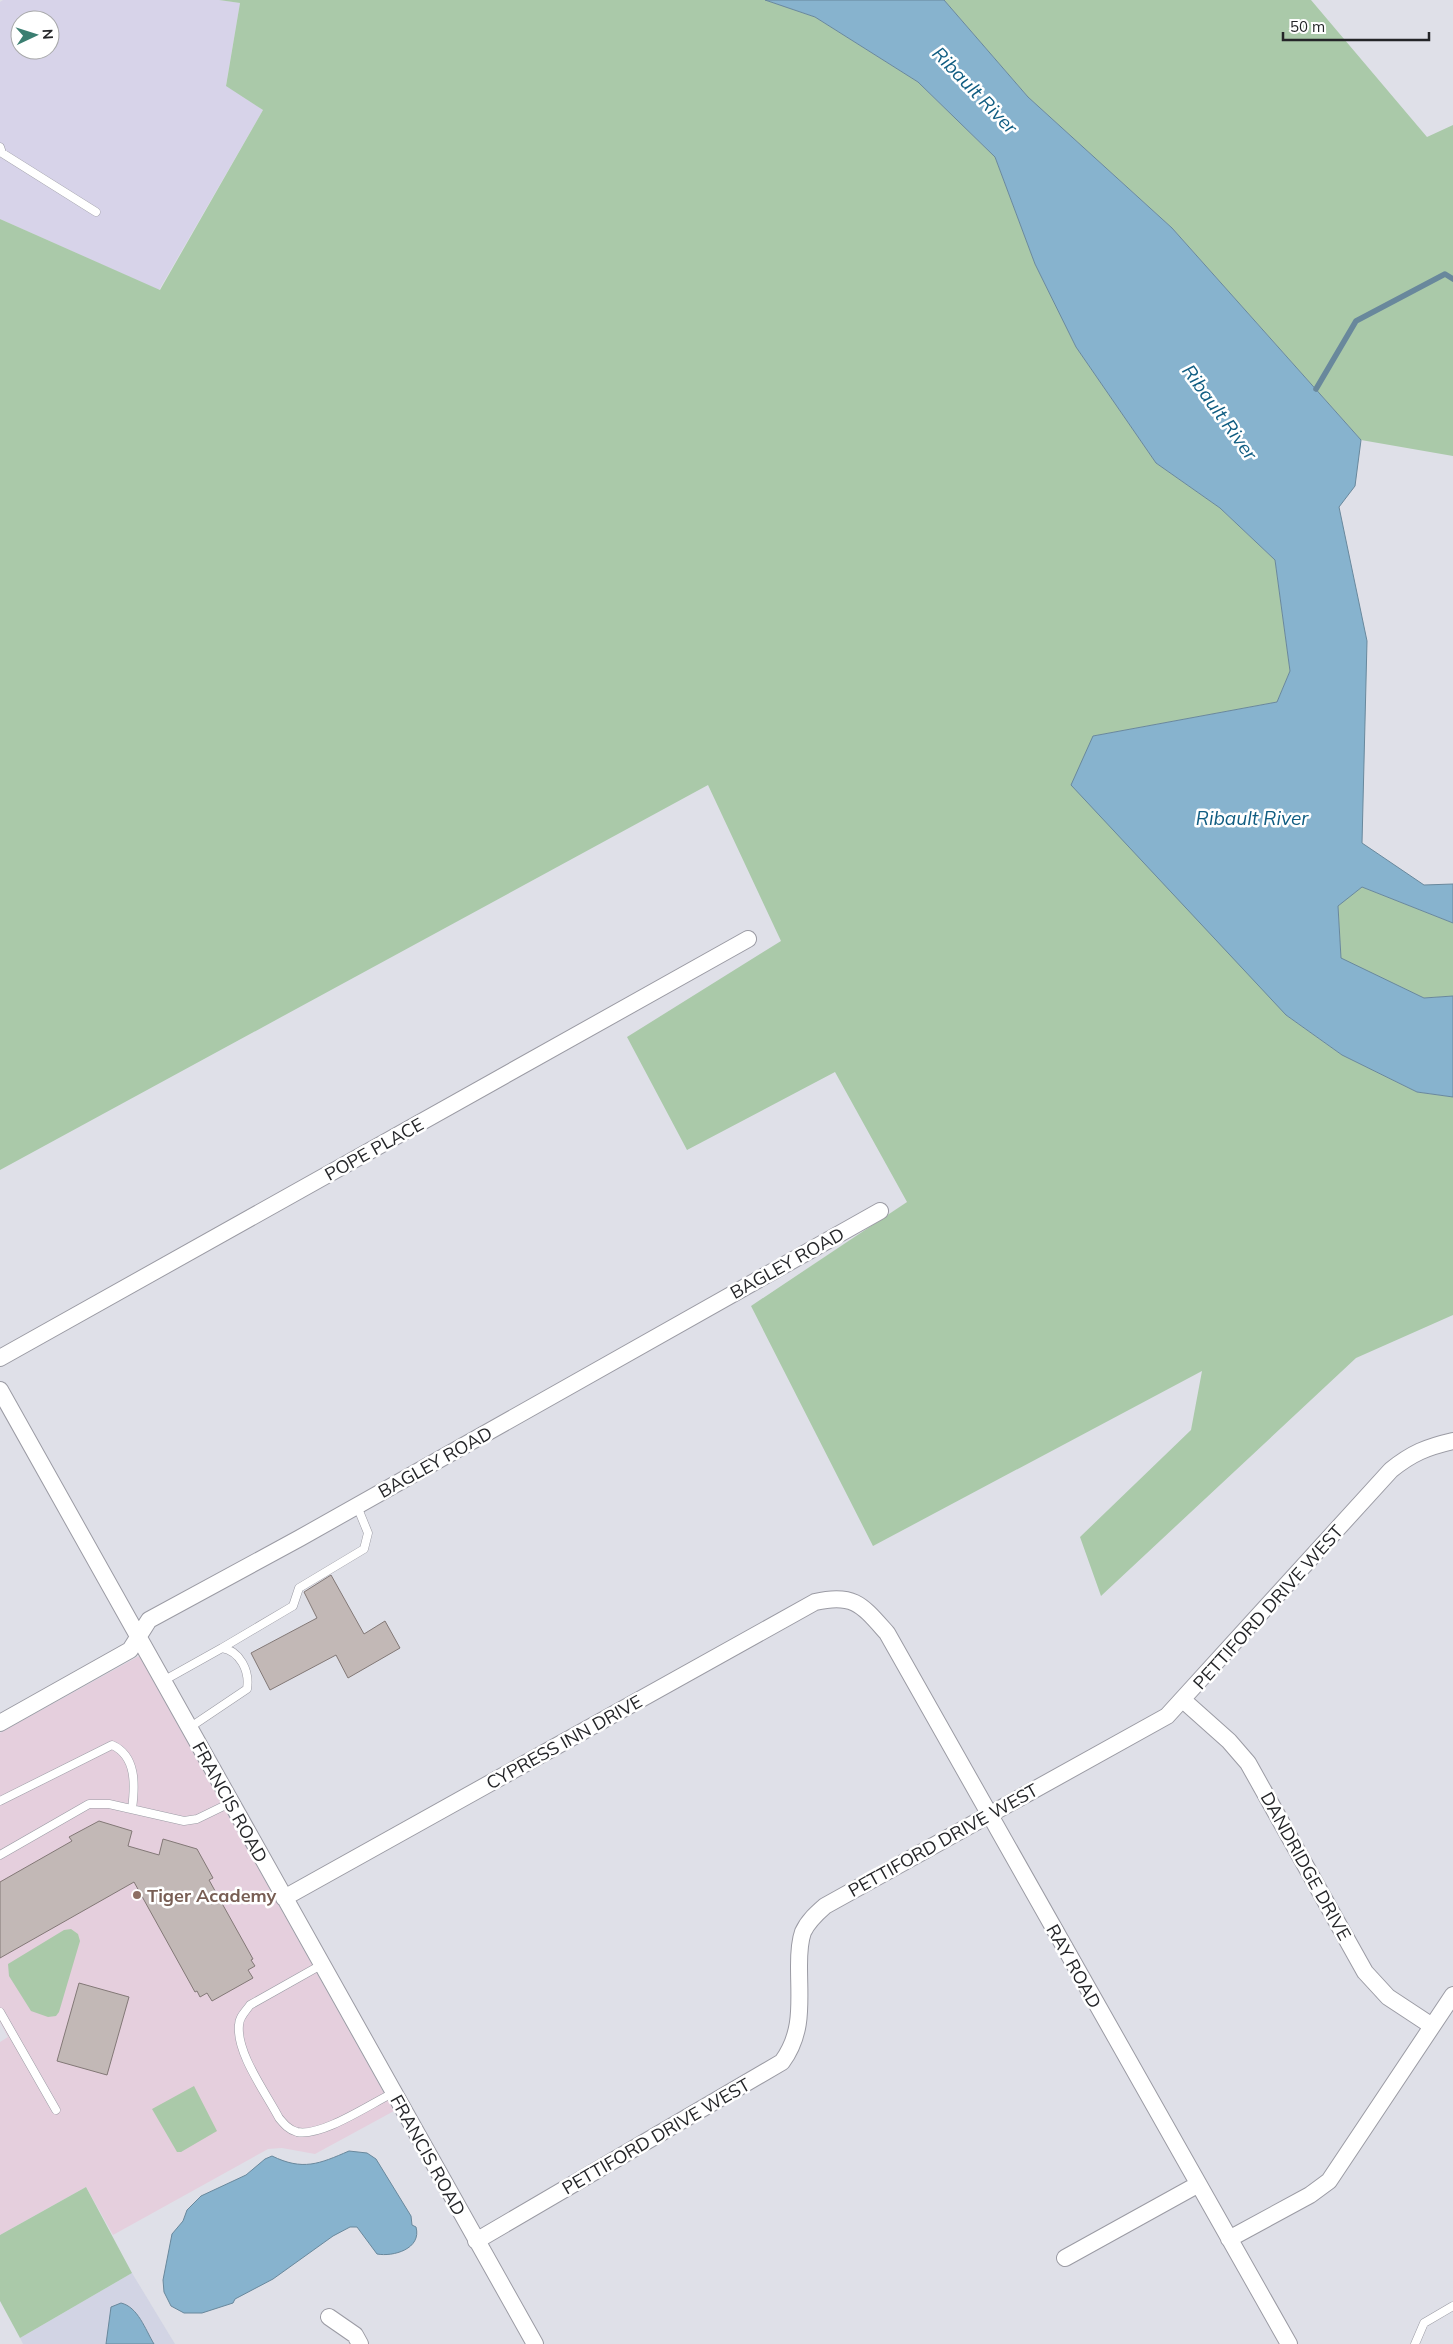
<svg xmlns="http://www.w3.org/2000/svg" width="1453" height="2344" viewBox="0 0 1453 2344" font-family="Mulish,sans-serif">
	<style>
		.built { fill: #d2d4e4 }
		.industrial { fill: #d7d3e9; fill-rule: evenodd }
		.education { fill: #e5cfdd }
		.green { fill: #aac9a9 }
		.water { fill: #87b3ce; stroke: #69889c }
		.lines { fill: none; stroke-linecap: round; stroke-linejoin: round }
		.stream { stroke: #69889c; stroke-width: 5.5 }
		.building { fill: #c2b8b6; stroke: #827876 }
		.lane-casing { stroke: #9b9ba4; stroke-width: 9 }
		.street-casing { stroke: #9b9ba4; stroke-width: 18 }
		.lane { stroke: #fff; stroke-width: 8 }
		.street { stroke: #fff; stroke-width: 16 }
		.education-dot { fill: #8d6e63; stroke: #fff; stroke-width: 2 }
		.labels { text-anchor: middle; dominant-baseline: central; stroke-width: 5; stroke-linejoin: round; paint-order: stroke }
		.street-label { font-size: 18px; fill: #242528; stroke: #fff }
		.education-label { font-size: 18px; font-weight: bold; fill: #785e54; stroke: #fff; text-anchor: start }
		.water-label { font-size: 19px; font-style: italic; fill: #105d82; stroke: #fff }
	</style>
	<rect width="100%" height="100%" fill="#dfe0e8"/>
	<path class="built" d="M132 2273 175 2344H23L20 2338Z"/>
	<path class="industrial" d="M3 0H219L240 3 226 85 263 110 159 290 0 219V2ZM20 20H50V50H20Z"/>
	<path class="education" d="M139 1656 394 2111 315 2154 282 2148 268 2149 113 2235 86 2187 0 2235V2042L8 2037 0 2022V1733Z"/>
	<path class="green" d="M219 0H765L815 17 918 82 995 157 1035 264 1076 347 1156 463 1220 508 1275 560 1290 671 1277 702 1093 736 1286 1015 1342 1055 1417 1092 1453 1097V1315L1356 1358 1101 1596 1080 1537 1191 1430 1202 1371 873 1546 751 1306 907 1202 835 1072 687 1150 627 1037 781 941 708 785 0 1170V219L160 290 263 110 226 86 240 3Z
		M944 0H1311L1427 137 1453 125V456L1361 440 1172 228 1028 97Z
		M1362 887 1453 923V996L1424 998 1341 959 1338 905Z
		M71 1929 78 1934 80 1941 59 2012 56 2016 48 2017 31 2011 9 1976 8 1964 64 1930Z
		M194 2086 217 2131 181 2152H177L152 2109Z
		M86 2187 132 2273 20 2338 0 2301V2235Z"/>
	<path class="water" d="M765 0H944L1028 97 1172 228 1361 440 1355 486 1339 507 1367 641 1362 843 1424 885 1453 884V923L1362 887 1338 906 1341 958 1424 998 1453 996V1097L1417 1092 1342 1055 1286 1015 1071 785 1093 736 1277 702 1290 671 1275 560 1220 508 1156 463 1076 347 1035 264 995 157 918 82 815 17Z
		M349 2151 367 2153 376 2159 411 2216 412 2225 416 2227C422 2249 393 2257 377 2254L357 2227H350L333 2236 273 2279 235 2299 233 2303 202 2313H184L171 2306 164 2292 163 2280 172 2234 183 2221 187 2210 201 2196 246 2175 265 2159 272 2156C303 2171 319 2164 349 2151Z
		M121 2303C138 2307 145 2329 154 2344H106L111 2307Z"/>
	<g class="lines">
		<path class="stream" d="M1316 389 1356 321 1445 274 1453 279"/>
	</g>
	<path class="building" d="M331 1575 364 1634 385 1621 400 1648 348 1678 336 1655 270 1690 251 1653 317 1618 304 1592Z
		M99 1821 132 1831 128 1846 159 1855 163 1839 197 1849 213 1878 209 1880 253 1959 251 1960 255 1966 248 1970 253 1978 212 2001 207 1993 200 1997 197 1991 195 1992 134 1882 0 1958V1882L72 1841 69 1837Z
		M79 1983 129 1997 107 2075 57 2061Z"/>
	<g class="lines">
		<defs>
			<path id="lane" d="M0 147 2 153 96 212
				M222 1648 293 1606 299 1588 364 1549 368 1533 357 1506
				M163 1681 222 1648C240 1651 250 1671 247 1689L189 1728
				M0 1801 112 1745C137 1756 135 1786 132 1809
				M0 1855 89 1804H109L184 1821 197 1819 230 1803
				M321 1965 250 2005C245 2012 239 2017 239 2025 236 2053 266 2093 279 2118 284 2124 289 2130 297 2132 322 2137 370 2104 393 2093
				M0 2012 56 2110
				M1415 2344 1424 2323 1453 2306"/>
			<path id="street" d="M0 1358 748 939
				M0 1390 535 2344
				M1183 1700 1229 1741 1248 1763 1365 1972 1388 1997 1432 2026
				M0 1723 130 1650 149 1620 300 1538 880 1211
				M284 1898 815 1602C854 1593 862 1605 887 1633L1289 2344
				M1229 2239 1310 2195 1329 2181 1453 1995
				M476 2241 782 2062C804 2032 799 2002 799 1966 799 1955 799 1943 803 1932 808 1921 817 1913 825 1906L1167 1716 1391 1470C1412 1453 1427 1447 1453 1441
				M1065 2258 1197 2185
				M329 2317 355 2335 360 2344"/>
		</defs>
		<use href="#lane" class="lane-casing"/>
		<use href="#street" class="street-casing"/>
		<use href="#lane" class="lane"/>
		<use href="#street" class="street"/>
	</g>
	<circle class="education-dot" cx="137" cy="1895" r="5"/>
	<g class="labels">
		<g class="street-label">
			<text transform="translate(374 1149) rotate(-29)">POPE PLACE</text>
			<text transform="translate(787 1263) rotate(-29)">BAGLEY ROAD</text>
			<text transform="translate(435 1462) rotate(-29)">BAGLEY ROAD</text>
			<text transform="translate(1268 1607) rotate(-48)">PETTIFORD DRIVE WEST</text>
			<text transform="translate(564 1742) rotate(-29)">CYPRESS INN DRIVE</text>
			<text transform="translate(230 1802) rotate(61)">FRANCIS ROAD</text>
			<text transform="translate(943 1840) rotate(-29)">PETTIFORD DRIVE WEST</text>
			<text transform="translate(1306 1866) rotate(61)">DANDRIDGE DRIVE</text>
			<text transform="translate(1074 1966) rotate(61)">RAY ROAD</text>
			<text transform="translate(656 2136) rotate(-30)">PETTIFORD DRIVE WEST</text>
			<text transform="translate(428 2155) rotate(61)">FRANCIS ROAD</text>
		</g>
		<g class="education-label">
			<text x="147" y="1895">Tiger Academy</text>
		</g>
		<g class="water-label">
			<text transform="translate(975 90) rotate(46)">Ribault River</text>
			<text transform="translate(1220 412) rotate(54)">Ribault River</text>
			<text x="1252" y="818">Ribault River</text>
		</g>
	</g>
	<g transform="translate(35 35) rotate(86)"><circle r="24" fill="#ffffff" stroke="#a7a8a9"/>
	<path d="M0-4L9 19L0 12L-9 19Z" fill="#3a7e71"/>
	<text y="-8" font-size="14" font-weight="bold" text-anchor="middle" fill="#242528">N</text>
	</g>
	<path d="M1283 32v8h146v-8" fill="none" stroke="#242528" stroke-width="2.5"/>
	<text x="1290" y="32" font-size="15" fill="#242528" stroke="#ffffff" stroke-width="4" paint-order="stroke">50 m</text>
</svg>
